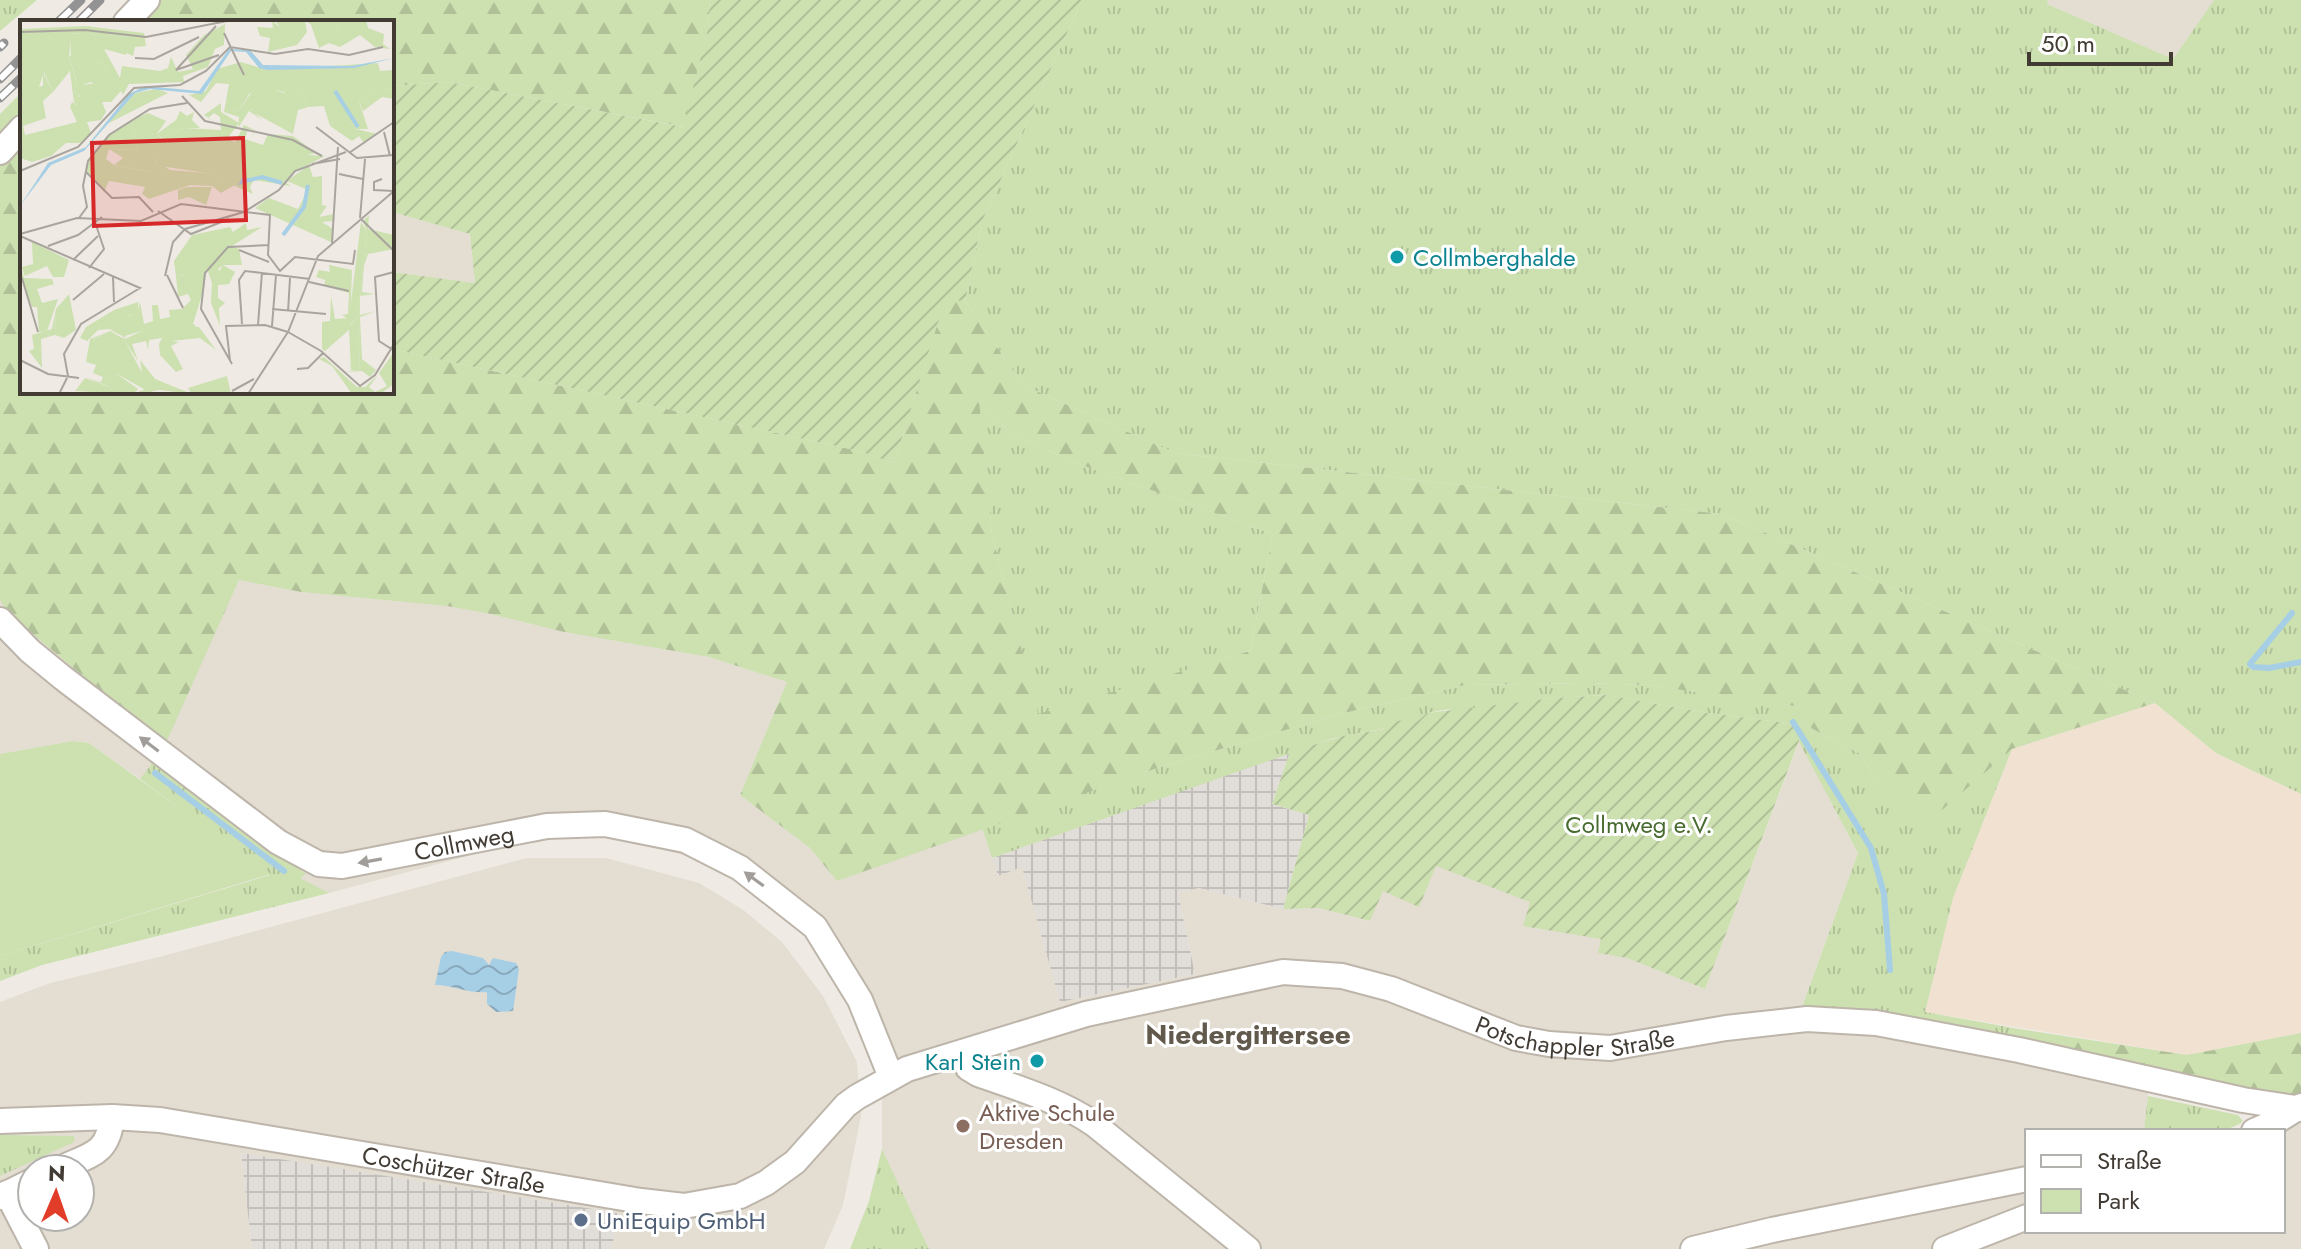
<svg xmlns="http://www.w3.org/2000/svg" width="2301" height="1249" viewBox="0 0 2301 1249" font-family="Jost,sans-serif">
	<style>
		.residential { fill: #e3ddd2; fill-rule: evenodd }
		.commercial { fill: #f0e1d0 }
		.industrial { fill: url(#industrial-grid) }
		.grass { fill: url(#grass-tufts) }
		.forest { fill: url(#forest-firs); fill-rule: evenodd }
		.park { fill: #cce0b0 }
		.garden { fill: url(#garden-furrows) }
		.water { fill: url(#water-waves) }
		.lines { fill: none; stroke-linecap: round; stroke-linejoin: round }
		.stream { stroke: #a6cfe6; stroke-width: 6 }
		.minor-casing { stroke: #bdb5aa; stroke-width: 28 }
		.minor { stroke: #fff; stroke-width: 24 }
		.rail-casing { stroke: #939393; stroke-width: 9 }
		.rail { stroke: #fff; stroke-width: 6; stroke-dasharray: 18; stroke-linecap: butt }
		.oneway { fill: #a09d9a }
		.culture-dot { fill: #0f9aa8; stroke: #fff; stroke-width: 3 }
		.education-dot { fill: #8d6e63; stroke: #fff; stroke-width: 3 }
		.service-dot { fill: #5c6f8a; stroke: #fff; stroke-width: 3 }
		.labels { text-anchor: middle; dominant-baseline: central; stroke-width: 6; stroke-linejoin: round; paint-order: stroke }
		.culture-label { font-size: 24px; fill: #0d838f; stroke: #fff; text-anchor: start }
		.park-label { font-size: 24px; fill: #486b2f; stroke: #fff }
		.street-label { font-size: 24px; fill: #413b34; stroke: #fff }
		.education-label { font-size: 24px; fill: #785e54; stroke: #fff; text-anchor: start }
		.service-label { font-size: 24px; fill: #4e5e75; stroke: #fff; text-anchor: start }
		.quarter-label { font-size: 28px; font-weight: bold; fill: #62594d; stroke: #fff }
		.inset-river { fill: none; stroke: #a6cfe6; stroke-width: 4 }
		.inset-road { fill: none; stroke: #a9a59e; stroke-width: 2 }
		.view { fill: #d62828; fill-opacity: 0.15; stroke: #d62828; stroke-width: 4 }
		.inset-edge { fill: none; stroke: #413b34; stroke-width: 4 }
	</style>
	<defs>
		<pattern id="industrial-grid" width="8" height="8" patternUnits="userSpaceOnUse" patternTransform="scale(2)"><rect width="8" height="8" fill="#e1ddd9"/><path d="M0 4h8M4 0v8" fill="none" stroke="#c2bfbb"/></pattern>
		<pattern id="grass-tufts" width="24" height="20" patternUnits="userSpaceOnUse" patternTransform="scale(2)"><rect width="24" height="20" fill="#cce0b0"/><path d="M3 7l-1-3M5 7V3M7 7l1-3M15 17l-1-3M17 17v-4M19 17l1-3" fill="none" stroke="#b0c198"/></pattern>
		<pattern id="forest-firs" width="22" height="20" patternUnits="userSpaceOnUse" patternTransform="scale(2)"><rect width="22" height="20" fill="#cce0b0"/><path d="M5 1l3.5 6h-7zM16 11l3.5 6h-7z" fill="#b0c198"/></pattern>
		<pattern id="garden-furrows" width="10" height="10" patternUnits="userSpaceOnUse" patternTransform="scale(2)"><rect width="10" height="10" fill="#cce0b0"/><path d="M-1 1l2-2M0 10L10 0M9 11l2-2" fill="none" stroke="#b0c198"/></pattern>
		<pattern id="water-waves" width="16" height="10" patternUnits="userSpaceOnUse" patternTransform="scale(2)"><rect width="16" height="10" fill="#a6cfe6"/><path d="M0 5q4-4 8 0t8 0" fill="none" stroke="#89a9bb"/></pattern>
	</defs>
	<rect width="100%" height="100%" fill="#efebe4"/>
	<path class="residential" d="M2048 0H2214L2173 59 2047 4Z
		M392 212 470 234 475 283 392 272Z
		M239 580 301 592 448 606 491 614 564 632 709 657 787 682 740 795 810 848 837 881 982 828 998 876 1022 866 1060 1002 1195 974 1178 893 1199 888 1283 909 1319 908 1369 921 1382 891 1436 865 1531 902 1523 926 1602 939 1599 953 1627 958 1705 989 1799 742 1858 853 1803 1003 2149 1088 2144 1131H2027V1231H2283V1131L2301 1109V1249H929L882 1149V1093L876 1066 841 984 798 924 755 889 707 861 608 836 528 840 329 893 299 878 305 873 154 762 140 779 89 743 73 741 0 754V600L9 614 164 744Z
		M527 858H606L699 883 742 909 782 942 823 996 857 1062 861 1116 843 1205 824 1249H612L618 1213 241 1154 252 1249H0V1002L50 983 163 956ZM32 1169H80V1217H32Z"/>
	<path class="commercial" d="M2155 703 2216 753 2301 794V1033L2187 1055 1925 1012 1953 898 2012 749Z"/>
	<path class="industrial" d="M1290 752 1272 804 1309 815 1283 909 1199 888 1178 893 1195 974 1060 1002 1022 867 998 876 992 858Z
		M241 1153 618 1213 612 1249H252Z"/>
	<path class="grass" d="M0 0H37L0 31Z
		M1082 0H2048L2047 4 2173 59 2214 0H2301V794L2216 753 2155 703 1722 514 1175 453 1023 385 965 301 982 221Z
		M22 92V128L0 152V114Z
		M978 399 1012 434 1076 463 1273 534 1250 651 1038 715 992 534Z
		M1586 683 1647 685 1803 707 1805 725 1859 753 1877 780 1927 822 2012 749 1953 898 1925 1012 2019 1029V1050L1807 1019 1803 1004 1858 853 1799 742 1804 725 1708 713 1607 695 1555 698 1451 711 1450 709 1427 713 1418 722 1334 738 992 858 982 828 1160 767 1340 714 1465 685Z
		M153 762 306 874 300 878 329 893 42 965 0 981V956L270 875 140 779Z
		M2148 1096 2238 1115 2243 1121C2225 1138 2168 1131 2144 1131Z
		M0 1135 74 1136V1142L0 1176Z
		M882 1149 929 1249H850L869 1201Z"/>
	<path class="forest" d="M147 0H711L708 29 684 127 448 82 392 86V22H126Z
		M22 128V392H392V349L859 451 894 463 945 299 965 301 1023 385 1175 453 1722 514 2155 703 2012 749 1927 823 1877 780 1859 753 1805 725 1802 707 1647 685 1585 683 1465 685 1340 714 1160 767 837 881 810 848 740 795 787 682 709 657 564 632 491 614 447 606 301 592 239 580 165 745 9 614 0 600V152ZM979 400 1012 434 1076 463 1273 534 1250 651 1038 714 992 534Z
		M2019 1029 2187 1055 2301 1033V1100L2019 1050Z"/>
	<path class="park" d="M73 741 89 743 271 874 0 956V754Z"/>
	<path class="garden" d="M711 0H1082L982 221 965 301 945 300 894 463 859 451 392 349V272L475 283 470 234 392 212V86L448 82 683 127 708 29Z
		M1607 695 1708 713 1805 725 1705 989 1627 958 1598 953 1601 939 1523 926 1530 902 1436 866 1419 907 1383 891 1370 921 1319 908 1283 909 1309 815 1272 804 1290 752 1343 736 1384 729 1385 724 1411 718 1418 721 1427 713 1555 698Z"/>
	<path class="water" d="M452 951 483 958 489 965 493 958 516 963 519 969 513 1011 496 1012 487 1004V992C469 994 453 985 435 985L441 957 445 952Z"/>
	<g class="lines">
		<path class="stream" d="M2292 613 2250 664 2253 667 2269 668 2301 662
			M1793 722 1871 848 1884 894 1890 970
			M155 773 284 871"/>
		<defs>
			<g id="minor">
				<path d="M126 22 147 0"/>
				<path d="M0 152 22 128"/>
				<path id="s1" d="M0 620 30 651 63 678 278 842 319 864 342 866 547 826 605 824 685 840 740 868 815 927 860 1000 891 1077"/>
				<path d="M963 1052 968 1068 978 1074C1017 1088 1059 1100 1094 1124L1248 1249"/>
				<path id="s2" d="M0 1121 112 1117 160 1120 641 1201 684 1206 740 1196 766 1183 795 1162 846 1105 857 1097 907 1069 1086 1014 1283 972 1342 976 1391 989 1516 1038 1549 1044 1610 1048 1726 1028 1807 1019 1876 1023 2019 1050 2243 1100 2301 1109"/>
				<path d="M2254 1131 2275 1122 2301 1106"/>
				<path d="M59 1169C91 1154 108 1155 112 1117"/>
				<path d="M7 1193 36 1249"/>
				<path d="M0 1197 32 1181"/>
				<path d="M1693 1249 1772 1230 2027 1179"/>
				<path d="M1945 1249 2027 1217"/>
			</g>
		</defs>
		<use href="#minor" class="minor-casing"/>
		<use href="#minor" class="minor"/>
		<defs>
			<path id="rail" d="M58 22 81 0
				M78 22 100 0
				M0 47 4 43
				M0 79 22 57
				M0 98 22 77"/>
		</defs>
		<use href="#rail" class="rail-casing"/>
		<use href="#rail" class="rail"/>
	</g>
	<defs><path id="oneway-solid" d="M-6-.8H1V-3.2L6.5 0L1 3.2V.8H-6Z" transform="scale(2)"/></defs>
	<g class="oneway">
		<use href="#oneway-solid" transform="translate(149 744) rotate(-143)"/>
		<use href="#oneway-solid" transform="translate(370 861) rotate(170)"/>
		<use href="#oneway-solid" transform="translate(754 879) rotate(-144)"/>
	</g>
	<g class="culture-dot">
		<circle cx="1397" cy="257" r="8"/>
		<circle cx="1037" cy="1061" r="8"/>
	</g>
	<circle class="education-dot" cx="963" cy="1126" r="8"/>
	<circle class="service-dot" cx="581" cy="1220" r="8"/>
	<g class="labels">
		<g class="culture-label">
			<text x="1413" y="257">Collmberghalde</text>
			<text x="1021" y="1061" text-anchor="end">Karl Stein</text>
		</g>
		<g class="park-label">
			<text x="1639" y="824">Collmweg e.V.</text>
		</g>
		<g class="street-label">
			<text stroke="none"><textPath href="#s1" startOffset="550">Collmweg</textPath></text>
			<text stroke="none"><textPath href="#s2" startOffset="1652">Potschappler Straße</textPath></text>
			<text stroke="none"><textPath href="#s2" startOffset="458">Coschützer Straße</textPath></text>
		</g>
		<g class="education-label">
			<text x="979" y="1112">Aktive Schule<tspan x="979" dy="28">Dresden</tspan></text>
		</g>
		<g class="service-label">
			<text x="597" y="1220">UniEquip GmbH</text>
		</g>
		<g class="quarter-label">
			<text x="1248" y="1034">Niedergittersee</text>
		</g>
	</g>
	<g transform="translate(20 20)">
		<rect width="374" height="374" fill="#efebe4"/>
		<path d="M65 6 124 13 126 26 115 27 113 36 107 33 112 17 51 13 49 37 57 63 54 83 50 51 33 72 24 52 11 90 0 80V9ZM279 66 288 87 278 90 273 114 231 91 235 86 249 92 257 83 256 70 264 73ZM361 67 374 72V79L362 77 343 91 339 81ZM215 71H231L218 92 207 89ZM201 83V92L219 103 207 119 215 122 224 105 235 110 232 117 234 110 228 109 225 119 243 125 248 114 273 116 296 133 287 135 305 136 276 151 266 163 271 166 234 160 230 167 233 174 186 153 140 146 136 141 142 118 164 108 201 110 200 97 194 93 188 98 195 102 184 95ZM349 195 348 209 374 215V229L348 234 344 246 342 272 355 274 340 276V295L356 291 340 297 342 339 356 350 350 357 342 351 326 352 340 349 338 302 305 331 302 329 328 299 322 295 328 294 329 273 304 266 305 260 296 257 299 250 310 252 309 245 332 250 330 305 338 297 347 211 343 201ZM12 222 49 240 44 257H33L27 246 5 256 2 247 13 244ZM120 282 124 304 133 301 132 285H138L140 299 150 297 149 290 162 289 176 307H150L142 318 129 320 128 330 126 321 112 324 118 341 101 315 89 310 96 312 100 314 105 319 124 310 119 293 103 296 118 290ZM374 332V364L360 374H332L312 346 299 339 304 337 337 367H345L358 355 349 367 355 372 367 366 359 353ZM97 354 118 369 113 374 55 371 65 358 90 367 88 359Z" fill="#cce0b0"/>
		<path d="M316 0H346L348 8 364 14 363 24 370 29 355 27 340 15 320 27 309 23 299 28 290 2 319 11ZM252 1 265 11 285 1 287 12 277 25 248 32 250 18 240 16 237 7 253 8ZM205 4 204 25 195 29 188 47 163 56 164 62 109 64 103 75 101 71 91 82H82L86 92 81 100 67 102 71 113 60 123H46L31 136 12 142 0 138V80L11 89 14 67 23 66V52L33 72 23 81 26 98 3 106 5 115 57 102 50 87 52 82 57 85 62 65 83 62 88 53 83 42 62 49 51 36 50 13 113 17 106 35 84 29 100 58 102 46 140 51 148 48 151 37 158 52 173 49 166 35 184 15ZM221 42 247 50 358 43 360 51 374 50V72L361 67 339 81 348 109H336L320 93 310 106 304 86 288 87 279 66 271 74 257 70V83L249 92 231 89 242 100 229 91 218 108 219 97 204 92 209 64 196 63 181 82 169 75 186 71 197 49ZM215 71 231 73 218 92 208 89ZM160 91 167 96 174 92 172 100 180 108H164L142 118 137 114 156 100ZM112 100 117 130 89 129 86 139 94 145 131 152 136 141 150 150 186 153 215 165 201 173 192 166 170 165 129 179 122 174 125 167 89 161 84 172 66 151 70 137 89 115ZM203 245 215 252 209 264 198 265V278L205 283 199 288 200 306 191 283 192 263ZM167 255 184 268 173 304 162 289 171 280 168 274 158 277 156 256ZM36 289 35 315 21 319 22 348 9 331 14 329 12 315 32 309ZM94 290 106 318 90 309 78 310 67 321 60 318 66 307ZM149 305 179 307 196 330 180 318 151 321 159 322 151 326 163 349 156 352 140 335 139 324ZM90 311 73 319 91 367 67 358 81 362 83 357 73 353 76 345 66 342 70 319ZM120 340 135 359 172 374 140 370 113 374 136 365 122 353Z" fill="#cce0b0" fill-rule="evenodd"/>
		<path d="M316 0 319 11 312 16 285 1 269 18 256 2ZM58 34 62 48 83 42 88 53 85 69 71 62 62 65 65 72 58 76 67 85 63 87 54 83 57 62 49 36ZM137 69 148 73 87 104 115 73ZM320 92 336 109 357 114 343 122 339 116 332 121 310 106ZM128 93 146 101 137 114 143 120 132 152 94 145 103 138 89 129 117 130 112 100ZM289 145 293 157 302 156V185L307 186 299 197 314 194V201L302 202 313 209 311 222 235 188 249 178 278 189 288 170 267 161ZM167 167H192L186 185 169 177 158 180V170ZM341 202 347 211 338 297 302 329V302L310 301 311 276 315 299 329 298ZM226 203 227 210 242 207 212 226 219 229 222 245H203L198 249 203 258 192 263 187 248 184 268 167 267V255L156 256 154 241 172 215 210 207 213 212ZM0 242 4 258 32 259 34 264 17 269 22 283 38 279 27 311 19 312 17 287H12L0 256ZM49 274 56 310 44 318 35 315 36 289ZM118 282V291L104 297 119 292 125 310 105 316 93 307 94 290ZM338 301 340 350H331L329 309ZM90 311 104 319 122 353 137 365 131 373 97 354 88 359 72 320ZM207 356 211 374H172L168 368Z" fill="#cce0b0"/>
		<path d="M209 29 230 30 243 45 332 46 374 38 334 48 247 50 239 48 226 32 211 31 182 74 130 69 115 73 64 131 31 145 0 186 28 143 66 127 109 74 125 66 179 71Z" fill="#a6cfe6"/>
		<path class="inset-river" d="M315 71 338 107M224 158 222 162 242 157 262 163M263 215 284 187 288 165"/>
		<path class="inset-road" d="M196 6 156 50 199 35M0 12 65 10 126 17 212 0M204 13 224 55M115 38 134 39 179 17M162 76 185 101 273 120 302 136M296 107 337 138 374 135M364 112 370 136M329 133 374 102M292 144 320 139M0 151 58 127 114 68 160 65 186 51 210 27 255 34 288 29 329 35 363 27M66 152 92 178 119 177 133 192M319 154 343 159M362 159 354 162V170L374 171M138 191 171 214 209 199M59 198 67 187 63 166 68 141 89 115 130 89 167 83M340 198 345 139M341 199 374 231M0 214 57 198 121 201 161 184 250 195 248 235 260 251 275 237 333 244 335 230M0 216 120 268 61 304 44 334 48 356 39 374M312 223 318 127M28 226 58 215 82 197M219 230 249 242M53 240 78 216M69 248 84 229 75 202M147 255 163 288M145 256 153 222 165 209 224 192 259 170 275 151 326 132M93 257 94 282M2 258 18 312M289 262 329 271M53 280 84 254M252 289 306 294M268 292 270 258M222 304 219 260 225 251 290 259M238 305 242 252M252 306 256 255M373 330 359 321 355 257 374 252M0 340 28 354 59 358M210 340 206 306 245 305 268 312 298 236 374 171M212 344 181 289 185 253 208 227 249 225M277 349 288 348 303 333M212 371 234 359M228 374 268 312 301 331 340 366 355 355 374 324"/>
		<path class="view" d="M223 118 226 200 74 206 72 123Z"/>
		<rect width="374" height="374" class="inset-edge"/>
	</g>
	<rect x="2025" y="1129" width="260" height="104" fill="#ffffff" stroke="#b3b1ae" stroke-width="2"/>
	<rect x="2041" y="1155" width="40" height="12" fill="#ffffff" stroke="#b3b1ae" stroke-width="2"/>
	<text x="2097" y="1169" font-size="24" fill="#413b34">Straße</text>
	<rect x="2041" y="1189" width="40" height="24" fill="#cce0b0" stroke="#b3b1ae" stroke-width="2"/>
	<text x="2097" y="1209" font-size="24" fill="#413b34">Park</text>
	<g transform="translate(56 1193) rotate(2)"><circle r="38" fill="#ffffff" stroke="#b3b1ae" stroke-width="2"/>
	<path d="M0-6L14 30L0 20L-14 30Z" fill="#e13d29"/>
	<text y="-12" font-size="22" font-weight="bold" text-anchor="middle" fill="#413b34">N</text>
	</g>
	<path d="M2029 52v12h142v-12" fill="none" stroke="#413b34" stroke-width="4"/>
	<text x="2041" y="52" font-size="24" fill="#413b34" stroke="#ffffff" stroke-width="6" paint-order="stroke">50 m</text>
</svg>
